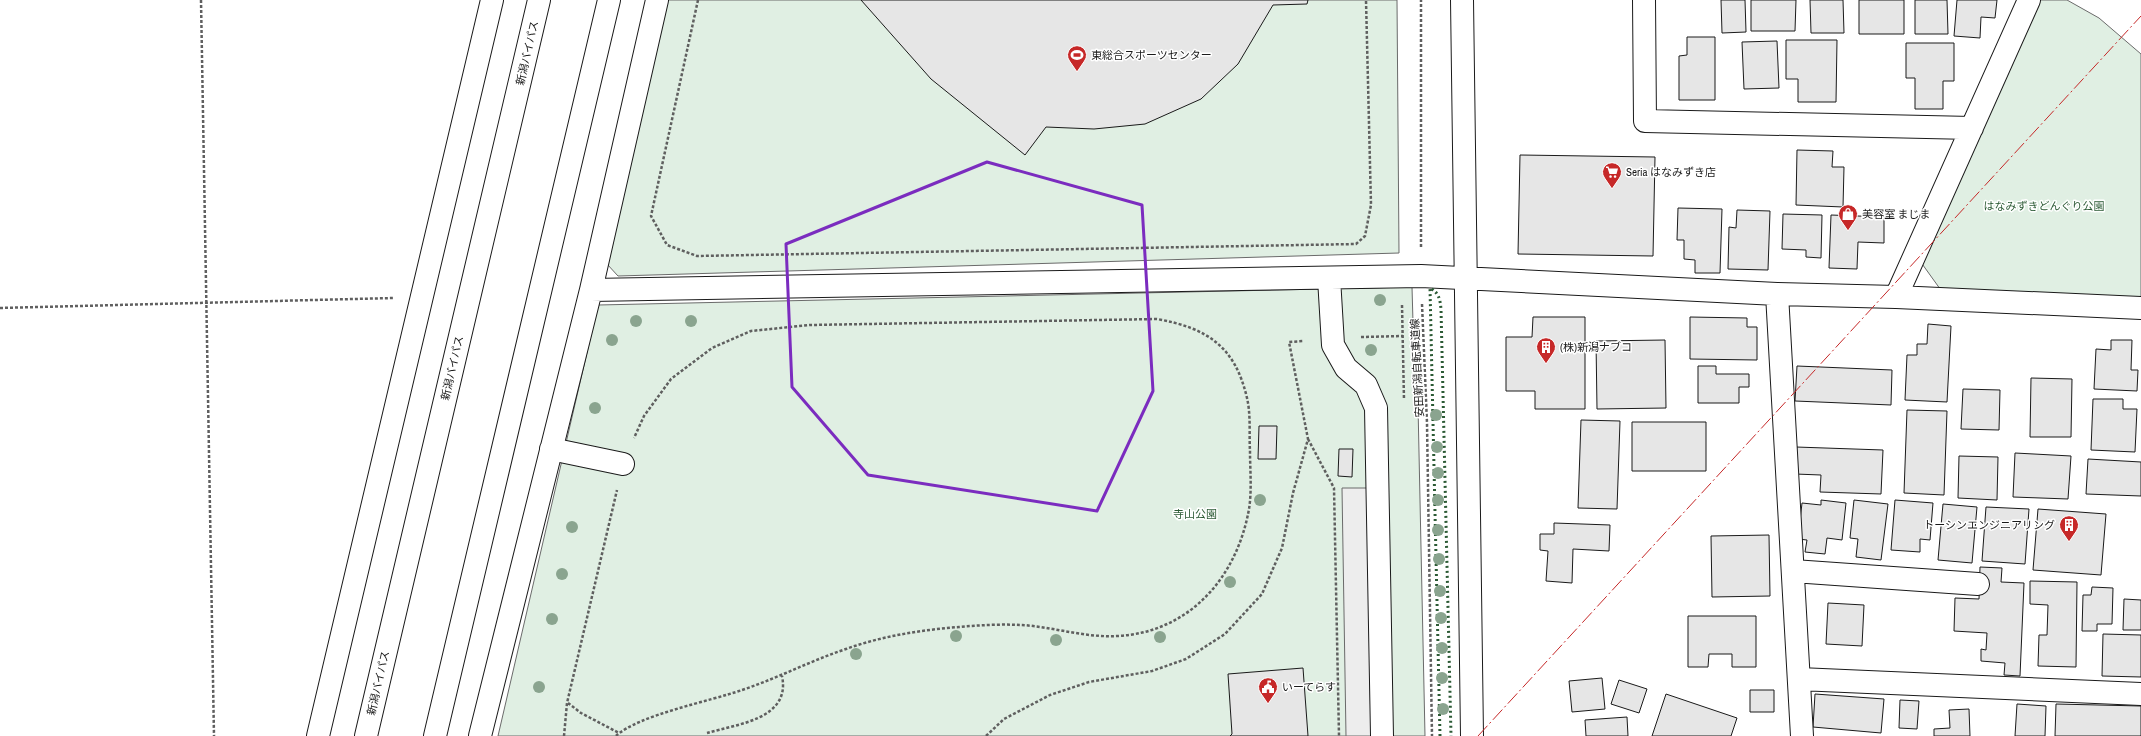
<svg xmlns="http://www.w3.org/2000/svg" width="2141" height="736" viewBox="0 0 2141 736" font-family="'Archivo Narrow','Noto Sans JP',sans-serif">
	<style>
		.green { fill: #e0efe3; stroke: #6a6a6a }
		.parking { fill: #ededed; stroke: #6a6a6a }
		.building { fill: #e6e6e6; stroke: #1a1a1a }
		.lines { fill: none; stroke-linecap: round; stroke-linejoin: round }
		.minor-casing { stroke: #1a1a1a; stroke-width: 24 }
		.highway-casing { stroke: #1a1a1a; stroke-width: 24 }
		.path { stroke: #5f5f5f; stroke-width: 2.5; stroke-dasharray: 3 2; stroke-linecap: butt }
		.minor { stroke: #fff; stroke-width: 22 }
		.highway { stroke: #fff; stroke-width: 22 }
		.hedge { stroke: #2b5a34; stroke-width: 3; stroke-dasharray: 2 3; stroke-linecap: butt }
		.power { stroke: #c62828; stroke-width: 1; stroke-dasharray: 14 3 2 3; stroke-linecap: butt }
		.tree { fill: #8aa48f }
		.marked { fill: none; stroke: #7b2cbf; stroke-width: 3; stroke-linejoin: round }
		.labels { text-anchor: middle; dominant-baseline: central; stroke-width: 3; stroke-linejoin: round; paint-order: stroke }
		.street-label { font-size: 11px; fill: #1a1a1a; stroke: #fff }
		.poi-label { font-size: 11px; fill: #1a1a1a; stroke: #fff; text-anchor: start }
		.park-label { font-size: 11px; fill: #2b5a34; stroke: #fff }
	</style>
	<rect width="100%" height="100%" fill="#fff"/>
	<path class="green" d="M668 0H1397L1399 253 618 276 607 264Z
		M2029 0H2067L2099 18 2141 54V308L1948 300 1915 254Z
		M1412 287 1414 358H1417L1425 736H498L598 305Z"/>
	<path class="parking" d="M1342 488H1367L1371 736H1346Z"/>
	<path class="building" d="M861 0H1308L1307 4 1273 5 1238 64 1201 99 1145 124 1094 129 1046 127 1025 155 931 79Z
		M1721 0H1745L1746 32 1722 33Z
		M1751 0H1796L1795 31H1751Z
		M1810 0H1843L1844 33H1811Z
		M1859 0H1904V34H1859Z
		M1915 0H1947L1948 34H1915Z
		M1957 0H1997L1995 18 1981 17 1980 38 1954 36Z
		M1687 37H1715V100H1679V56L1687 55Z
		M1786 40H1837L1836 102H1798V79H1786Z
		M1777 41 1779 88 1744 89 1742 42Z
		M1906 43H1954V81H1943V109H1915V78H1906Z
		M1797 150 1833 151 1832 167H1844L1843 207 1796 205Z
		M1520 155 1655 157 1653 256 1518 254Z
		M1678 208 1722 209 1720 273H1695V260L1684 259V240H1677Z
		M1737 210 1770 211 1768 270 1728 269 1729 227 1736 228Z
		M1783 214 1822 215 1821 258 1806 257V250L1782 249Z
		M1831 215 1884 217V243L1858 242 1857 269 1829 268Z
		M1533 317H1585V409H1535V391H1506V337H1532Z
		M1690 317 1747 318V327H1757V360L1690 359Z
		M1928 324 1951 326 1947 402 1905 400 1907 355H1917V344H1927Z
		M1665 340 1666 408 1597 409 1596 341Z
		M2111 340H2132L2131 370H2138L2137 391 2094 389 2096 349 2111 350Z
		M1698 366H1716V374H1749V387H1739V403H1698Z
		M1797 366 1892 370 1891 405 1795 401Z
		M2031 378 2072 379 2071 437H2030Z
		M1963 389 2000 390 1999 430 1961 429Z
		M2093 399H2123V409H2137L2135 452 2091 450Z
		M1907 410 1947 411 1944 495 1904 493Z
		M1581 420 1620 421 1617 509 1578 508Z
		M1632 422H1706V471H1632Z
		M1259 426H1277L1276 459H1258Z
		M1796 447 1883 450 1881 494 1820 492 1821 475 1795 474Z
		M1339 449H1353L1352 477 1338 476Z
		M2015 453 2071 456 2068 499 2013 497Z
		M1959 456 1998 457 1997 500 1958 498Z
		M2088 459 2141 462V496L2086 494Z
		M1821 500 1846 503 1842 540 1827 538 1825 554 1805 552 1807 540 1798 539 1802 503 1821 505Z
		M1854 500 1888 504 1881 560 1856 557 1858 539 1850 538Z
		M1895 500 1933 503 1930 540 1920 539V552L1891 550Z
		M1943 504 1977 507 1972 563 1938 560Z
		M1986 507 2029 509 2025 564 1982 561Z
		M2038 509 2106 514 2101 575 2033 570Z
		M1554 523 1610 525 1609 551 1573 549 1572 583 1546 581 1548 551 1540 550V534H1554Z
		M1769 535 1770 596 1712 597 1711 536Z
		M1980 567 2002 568 2001 582 2024 583 2020 676 2004 675 2005 663 1981 661V649L1986 650 1987 633 1954 631 1955 598 1979 599Z
		M2030 581 2077 582 2076 667 2038 666 2039 635H2047L2048 605 2030 604Z
		M2092 587 2113 588 2112 624H2097V631H2082L2083 595H2091Z
		M2124 599 2141 600V630H2123Z
		M1828 603 1864 605 1862 646 1826 644Z
		M1688 616H1756V667H1732V654H1709L1708 667H1688Z
		M2103 634 2141 635V677L2102 676Z
		M1303 668 1308 736H1230L1232 734 1228 674Z
		M1602 678 1605 709 1572 712 1569 681Z
		M1619 680 1647 689 1639 713 1611 704Z
		M1750 690H1774V712H1750Z
		M1666 694 1737 718 1731 736H1652Z
		M1815 694 1884 699 1881 733 1813 727Z
		M1900 700 1919 701 1917 729 1899 728Z
		M2017 704 2046 706 2045 736H2015Z
		M2056 704 2141 706V736H2055Z
		M1969 709 1970 736H1934V729L1950 728 1949 710Z
		M1627 717 1628 736H1586L1585 720Z"/>
	<g class="lines">
		<defs>
			<path id="minor" d="M1462 0 1472 736
				M1644 0 1645 121 1972 128
				M1329 278 1333 345 1346 368 1366 385 1376 408 1382 736
				M591 290 1421 276 1777 294 1896 297 2141 308
				M1777 294 1802 736
				M1896 297 2029 0
				M551 449 623 464
				M1793 571 1978 584
				M1799 679 2141 694
				M318 736 492 0
				M480 736 591 290 657 0"/>
			<path id="highway" d="M366 736 539 0
				M435 736 609 0"/>
		</defs>
		<use href="#minor" class="minor-casing"/>
		<use href="#highway" class="highway-casing"/>
		<path class="path" d="M201 0 214 736
			M698 0 651 216 667 245 697 256 1356 244 1365 236 1371 205 1366 0
			M1421 247V0
			M1422 304 1427 423 1432 736
			M1402 305 1404 400
			M0 308 393 298
			M1361 337 1403 336
			M1308 439 1334 488 1339 736
			M568 703 581 713 619 733
			M707 733C738 724 791 719 782 676
			M564 736 567 703 617 490
			M616 736C638 715 711 701 742 690 778 678 810 661 846 649 882 636 921 630 959 627 980 625 1002 624 1022 625 1054 627 1085 638 1118 636 1190 632 1237 577 1249 509 1252 491 1250 469 1250 451 1249 434 1251 415 1247 398 1235 346 1207 328 1157 319L810 325 751 331 712 348 671 379 644 416 634 438
			M986 736 1004 719 1050 695 1089 682 1152 671 1186 659 1225 634 1262 594 1282 548 1293 493 1308 439 1289 342 1304 341"/>
		<use href="#minor" class="minor"/>
		<use href="#highway" class="highway"/>
		<path class="hedge" d="M1440 736 1430 288C1439 293 1440 299 1441 309L1451 736"/>
		<path class="power" d="M1478 736 2141 16"/>
	</g>
	<g class="tree">
		<circle cx="1380" cy="300" r="6"/>
		<circle cx="636" cy="321" r="6"/>
		<circle cx="691" cy="321" r="6"/>
		<circle cx="612" cy="340" r="6"/>
		<circle cx="1371" cy="350" r="6"/>
		<circle cx="595" cy="408" r="6"/>
		<circle cx="1436" cy="415" r="6"/>
		<circle cx="1437" cy="447" r="6"/>
		<circle cx="1438" cy="473" r="6"/>
		<circle cx="1260" cy="500" r="6"/>
		<circle cx="1438" cy="500" r="6"/>
		<circle cx="572" cy="527" r="6"/>
		<circle cx="1438" cy="530" r="6"/>
		<circle cx="1439" cy="559" r="6"/>
		<circle cx="562" cy="574" r="6"/>
		<circle cx="1230" cy="582" r="6"/>
		<circle cx="1440" cy="591" r="6"/>
		<circle cx="1441" cy="618" r="6"/>
		<circle cx="552" cy="619" r="6"/>
		<circle cx="956" cy="636" r="6"/>
		<circle cx="1160" cy="637" r="6"/>
		<circle cx="1056" cy="640" r="6"/>
		<circle cx="1442" cy="648" r="6"/>
		<circle cx="856" cy="654" r="6"/>
		<circle cx="1442" cy="678" r="6"/>
		<circle cx="539" cy="687" r="6"/>
		<circle cx="1443" cy="709" r="6"/>
	</g>
	<path class="marked" d="M987 162 1142 205 1153 391 1097 511 868 475 792 387 786 244Z"/>
	<defs>
		<symbol id="stadium-pin" viewBox="-11 -11 22 30"><path d="M0 17L-7.5 6A9.5 9.5 0 1 1 7.5 6Z" fill="#c62828" stroke="#fff"/><path d="M0-5a6.5 5 0 1 0 0 10a6.5 5 0 1 0 0-10ZM-3.5-1.8h7v3.6h-7Z" fill="#fff"/></symbol>
		<symbol id="supermarket-pin" viewBox="-11 -11 22 30"><path d="M0 17L-7.5 6A9.5 9.5 0 1 1 7.5 6Z" fill="#c62828" stroke="#fff"/><path d="M-6-5.5h2.5l.6 2H6L4.5 2H-2.5L-4.4-4H-6ZM-1.5 3.2a1.3 1.3 0 1 0 .1 0ZM3 3.2a1.3 1.3 0 1 0 .1 0Z" fill="#fff"/></symbol>
		<symbol id="shop-pin" viewBox="-11 -11 22 30"><path d="M0 17L-7.5 6A9.5 9.5 0 1 1 7.5 6Z" fill="#c62828" stroke="#fff"/><path d="M-5-2.5h2.3a2.7 3.5 0 0 1 5.4 0H5L5.5 6h-11ZM-1.5-2.5h3a1.5 2.3 0 0 0-3 0Z" fill="#fff"/></symbol>
		<symbol id="building-pin" viewBox="-11 -11 22 30"><path d="M0 17L-7.5 6A9.5 9.5 0 1 1 7.5 6Z" fill="#c62828" stroke="#fff"/><path d="M-4-6H4V6H1V3H-1V6H-4ZM-2.5-4.3h1.7v1.8h-1.7ZM.8-4.3h1.7v1.8H.8ZM-2.5-1h1.7V.8h-1.7ZM.8-1h1.7V.8H.8Z" fill="#fff"/></symbol>
		<symbol id="civic-pin" viewBox="-11 -11 22 30"><path d="M0 17L-7.5 6A9.5 9.5 0 1 1 7.5 6Z" fill="#c62828" stroke="#fff"/><path d="M-.6-6.5H3V-4.5H.6V-3L4-1V1h2V6H-6V1h2V-1L-.6-3ZM-1.2 2.5V6h2.4V2.5Z" fill="#fff"/></symbol>
	</defs>
	<g fill-rule="evenodd">
		<use href="#stadium-pin" x="1066" y="44" width="22" height="30"/>
		<use href="#supermarket-pin" x="1601" y="161" width="22" height="30"/>
		<use href="#shop-pin" x="1837" y="203" width="22" height="30"/>
		<use href="#building-pin" x="1535" y="336" width="22" height="30"/>
		<use href="#building-pin" x="2058" y="514" width="22" height="30"/>
		<use href="#civic-pin" x="1257" y="676" width="22" height="30"/>
	</g>
	<g class="labels">
		<g class="street-label">
			<text transform="translate(527 53) rotate(-77)">新潟バイパス</text>
			<text transform="translate(452 368) rotate(-77)">新潟バイパス</text>
			<text transform="translate(1417 368) rotate(-93)">安田新潟自転車道線</text>
			<text transform="translate(378 683) rotate(-77)">新潟バイパス</text>
		</g>
		<g class="poi-label">
			<text x="1091" y="55">東総合スポーツセンター</text>
			<text x="1626" y="172">Seria はなみずき店</text>
			<text x="1862" y="214">美容室 まじま</text>
			<text x="1560" y="347">(株)新潟ナブコ</text>
			<text x="2055" y="525" text-anchor="end">トーシンエンジニアリング</text>
			<text x="1282" y="687">いーてらす</text>
		</g>
		<g class="park-label">
			<text x="2044" y="206">はなみずきどんぐり公園</text>
			<text x="1195" y="514">寺山公園</text>
		</g>
	</g>
</svg>
